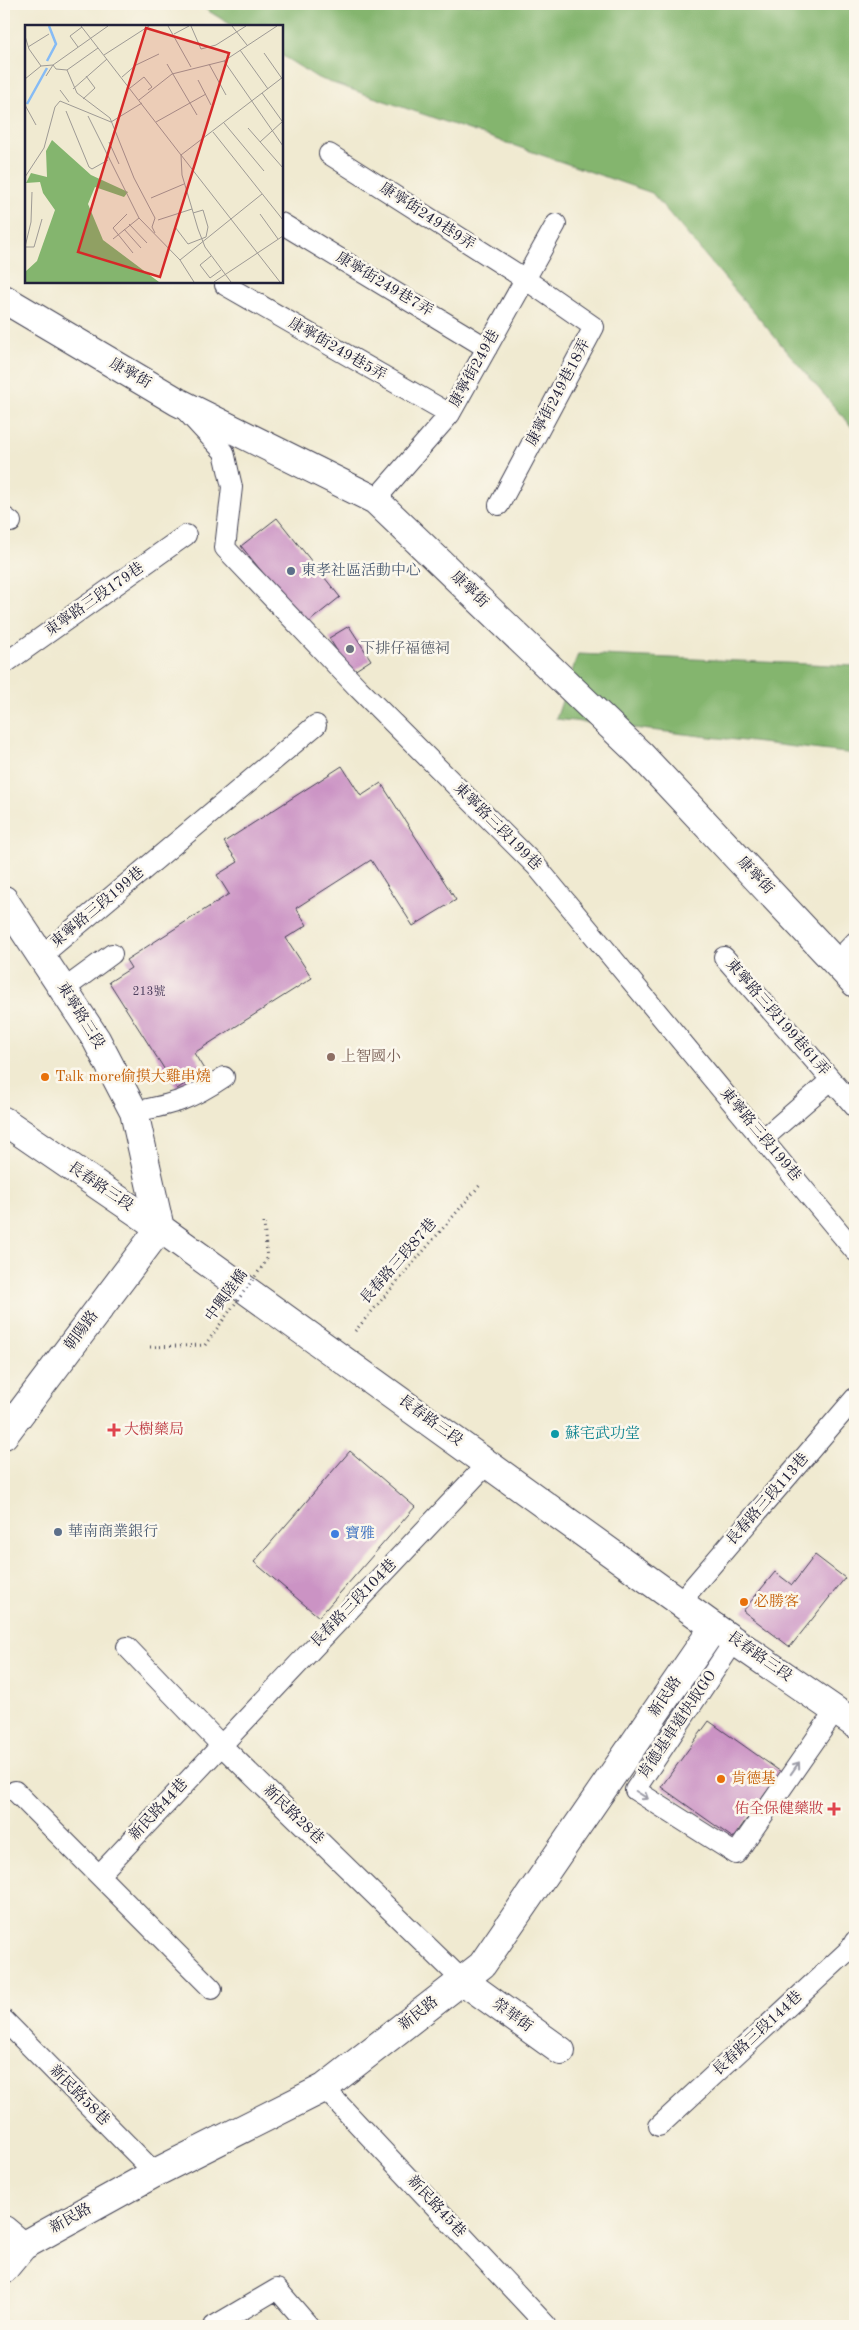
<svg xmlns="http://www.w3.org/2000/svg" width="859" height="2330" viewBox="0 0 859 2330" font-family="'Old Standard TT','Noto Serif TC',serif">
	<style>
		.forest { fill: #84b56e; stroke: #536c54 }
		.building { fill: #cb93c4 }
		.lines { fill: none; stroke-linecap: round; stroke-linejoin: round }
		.lane-casing { stroke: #414052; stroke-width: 22 }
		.street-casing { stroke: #414052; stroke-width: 30 }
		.secondary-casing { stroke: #414052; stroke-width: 30 }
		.path { stroke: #414052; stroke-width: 3; stroke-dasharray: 1 4; stroke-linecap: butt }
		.lane { stroke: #fff; stroke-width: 20 }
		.street { stroke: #fff; stroke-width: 28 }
		.secondary { stroke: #fff; stroke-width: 28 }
		.path-bridge { stroke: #414052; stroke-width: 3; stroke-dasharray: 1 4; stroke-linecap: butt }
		.oneway { stroke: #9c9ca7 }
		.service-dot { fill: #5c6f8a; stroke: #fbf7ec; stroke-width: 2 }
		.worship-dot { fill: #6b7280; stroke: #fbf7ec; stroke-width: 2 }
		.education-dot { fill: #8d6e63; stroke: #fbf7ec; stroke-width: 2 }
		.food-dot { fill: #e8710a; stroke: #fbf7ec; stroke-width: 2 }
		.health-dot { fill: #e0444e; stroke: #fbf7ec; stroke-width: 2 }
		.culture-dot { fill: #0f9aa8; stroke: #fbf7ec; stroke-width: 2 }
		.shop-dot { fill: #3f7fe0; stroke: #fbf7ec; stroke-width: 2 }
		.labels { text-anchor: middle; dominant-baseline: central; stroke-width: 5; stroke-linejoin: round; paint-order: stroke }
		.number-label { font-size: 12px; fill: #4c3e5d }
		.street-label { font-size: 15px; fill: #22223b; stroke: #fbf7ec }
		.service-label { font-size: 15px; fill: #4e5e75; stroke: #fbf7ec; text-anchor: start }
		.worship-label { font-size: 15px; fill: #5b616d; stroke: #fbf7ec; text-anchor: start }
		.education-label { font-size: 15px; fill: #785e54; stroke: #fbf7ec; text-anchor: start }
		.food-label { font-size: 15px; fill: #c56008; stroke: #fbf7ec; text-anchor: start }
		.health-label { font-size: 15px; fill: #be3a42; stroke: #fbf7ec; text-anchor: start }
		.culture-label { font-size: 15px; fill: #0d838f; stroke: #fbf7ec; text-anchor: start }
		.shop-label { font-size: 15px; fill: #366cbe; stroke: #fbf7ec; text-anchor: start }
		.inset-river { fill: none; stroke: #86bbf5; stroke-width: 2.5 }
		.inset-road { fill: none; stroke: #9e9a95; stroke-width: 1 }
		.view { fill: #d62828; fill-opacity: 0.15; stroke: #d62828; stroke-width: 2.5 }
		.inset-edge { fill: none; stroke: #22223b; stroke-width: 2.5 }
	</style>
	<rect width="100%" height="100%" fill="#fbf7ec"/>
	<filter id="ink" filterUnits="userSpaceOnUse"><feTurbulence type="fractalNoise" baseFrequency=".02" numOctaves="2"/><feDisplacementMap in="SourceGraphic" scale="10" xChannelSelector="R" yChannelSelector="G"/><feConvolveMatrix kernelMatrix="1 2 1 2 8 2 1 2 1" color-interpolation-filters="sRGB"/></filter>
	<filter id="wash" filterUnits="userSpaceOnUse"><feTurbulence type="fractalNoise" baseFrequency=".0096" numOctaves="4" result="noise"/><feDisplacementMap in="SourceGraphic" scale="20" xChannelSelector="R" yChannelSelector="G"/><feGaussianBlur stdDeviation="1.12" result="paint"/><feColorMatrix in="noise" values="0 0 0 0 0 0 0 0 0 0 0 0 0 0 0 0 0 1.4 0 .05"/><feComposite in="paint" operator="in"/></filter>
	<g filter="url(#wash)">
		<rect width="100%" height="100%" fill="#f0ead1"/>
		<path class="forest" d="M197 4H855V431L652 193 318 78 281 55V26H233Z
			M578 654 855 666V754L556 719Z"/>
		<g id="blocks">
			<path class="building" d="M277 518 340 597 305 625 241 546Z
				M349 626 371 660 351 673 329 638Z
				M342 766 361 796 381 783 456 900 413 926 371 860 296 908 307 925 286 938 312 978 194 1053 205 1071 177 1089 109 982 131 968 126 960 229 894 217 875 238 862 224 842Z
				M350 1451 415 1507 319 1617 254 1562Z
				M815 1555 845 1578 790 1647 743 1611 775 1572 792 1585Z
				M709 1721 781 1772 733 1838 661 1787Z"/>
		</g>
	</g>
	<g filter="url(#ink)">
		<use href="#blocks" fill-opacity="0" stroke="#414052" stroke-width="1"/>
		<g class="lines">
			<defs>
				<path id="lane" d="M329 154 525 279 594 327 499 505
					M281 223 487 348
					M225 285 450 414
					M186 411 224 452 232 487 225 548 359 689 537 867 855 1251
					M375 500 450 414 556 224
					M4 517 11 522
					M4 664 186 535
					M41 956 316 725
					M724 957 855 1107
					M837 961 855 942
					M63 990 112 954
					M134 1112C174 1104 190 1100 224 1077
					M763 1139 831 1080
					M681 1601 855 1398
					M735 1640 635 1790 736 1854 836 1710
					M127 1647 220 1744 462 1980
					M15 1791 212 1989
					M99 1875 488 1463
					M4 2020 155 2173
					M324 2088 547 2326
					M659 2126 851 1948 855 1941
					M214 2326 277 2289 309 2326"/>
				<path id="street" d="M4 299 178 402 375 500 641 755 855 983
					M4 1121 160 1228
					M462 1980 561 2051
					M4 2230 23 2246
					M4 2269 23 2246 155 2173 324 2088 482 1965 714 1627"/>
				<path id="secondary" d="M4 900 96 1039 134 1112 160 1228
					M160 1228 714 1627 855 1724
					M4 1435 160 1228"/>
			</defs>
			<use href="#lane" class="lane-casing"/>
			<use href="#street" class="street-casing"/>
			<use href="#secondary" class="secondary-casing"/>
			<path class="path" d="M264 1223 267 1260
				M355 1331 480 1185
				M150 1347 205 1345"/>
			<use href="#lane" class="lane"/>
			<use href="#street" class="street"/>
			<use href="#secondary" class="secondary"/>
			<path class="path-bridge" d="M205 1345 267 1260"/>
		</g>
		<defs><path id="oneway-shaft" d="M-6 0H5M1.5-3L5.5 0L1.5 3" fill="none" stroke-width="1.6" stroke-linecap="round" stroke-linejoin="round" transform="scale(1.25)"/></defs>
		<g class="oneway">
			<use href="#oneway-shaft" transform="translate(795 1768) rotate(-55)"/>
			<use href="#oneway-shaft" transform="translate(642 1795) rotate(32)"/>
		</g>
	</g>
	<g class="service-dot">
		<circle cx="291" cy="571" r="5"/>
		<circle cx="58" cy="1532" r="5"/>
	</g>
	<circle class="worship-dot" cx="350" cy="649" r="5"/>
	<circle class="education-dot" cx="331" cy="1057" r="5"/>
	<g class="food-dot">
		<circle cx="45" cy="1077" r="5"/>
		<circle cx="744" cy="1602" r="5"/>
		<circle cx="721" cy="1779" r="5"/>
	</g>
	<g class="health-dot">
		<path d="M111.5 1422.5h5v5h5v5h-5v5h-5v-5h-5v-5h5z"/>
		<path d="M831.5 1801.5h5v5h5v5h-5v5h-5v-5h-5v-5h5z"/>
	</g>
	<circle class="culture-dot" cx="555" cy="1434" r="5"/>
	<circle class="shop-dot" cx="335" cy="1534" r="5"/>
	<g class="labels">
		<g class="number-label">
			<text x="149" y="992">213號</text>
		</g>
		<g class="street-label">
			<text transform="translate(427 217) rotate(33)">康寧街249巷9弄</text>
			<text transform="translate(384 285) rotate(31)">康寧街249巷7弄</text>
			<text transform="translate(337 350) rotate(30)">康寧街249巷5弄</text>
			<text transform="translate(475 369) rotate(-61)">康寧街249巷</text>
			<text transform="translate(130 374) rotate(30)">康寧街</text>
			<text transform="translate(559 393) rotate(-62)">康寧街249巷18弄</text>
			<text transform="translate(469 590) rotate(44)">康寧街</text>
			<text transform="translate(95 600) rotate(-35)">東寧路三段179巷</text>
			<text transform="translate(497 827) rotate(45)">東寧路三段199巷</text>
			<text transform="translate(755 876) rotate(47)">康寧街</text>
			<text transform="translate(98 908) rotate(-40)">東寧路三段199巷</text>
			<text transform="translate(80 1016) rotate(58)">東寧路三段</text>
			<text transform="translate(777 1018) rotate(49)">東寧路三段199巷61弄</text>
			<text transform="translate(760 1135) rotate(50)">東寧路三段199巷</text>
			<text transform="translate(100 1187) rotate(34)">長春路三段</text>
			<text transform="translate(399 1262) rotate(-49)">長春路三段87巷</text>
			<text transform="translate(227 1296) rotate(-54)">中興陸橋</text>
			<text transform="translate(82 1331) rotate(-53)">朝陽路</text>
			<text transform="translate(430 1421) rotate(36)">長春路三段</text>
			<text transform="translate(768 1500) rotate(-49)">長春路三段113巷</text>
			<text transform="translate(354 1604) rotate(-46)">長春路三段104巷</text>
			<text transform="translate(759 1657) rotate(35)">長春路三段</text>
			<text transform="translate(666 1697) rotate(-56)">新民路</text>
			<text transform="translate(678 1725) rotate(-56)">肯德基車道快取GO</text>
			<text transform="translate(159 1810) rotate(-47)">新民路44巷</text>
			<text transform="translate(293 1815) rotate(44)">新民路28巷</text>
			<text transform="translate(419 2014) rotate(-38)">新民路</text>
			<text transform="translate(512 2016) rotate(36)">榮華街</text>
			<text transform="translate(758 2034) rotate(-43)">長春路三段144巷</text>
			<text transform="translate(79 2096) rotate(45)">新民路58巷</text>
			<text transform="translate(436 2207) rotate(47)">新民路45巷</text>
			<text transform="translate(71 2219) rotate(-29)">新民路</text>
		</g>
		<g class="service-label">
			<text x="301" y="571">東孝社區活動中心</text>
			<text x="68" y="1532">華南商業銀行</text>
		</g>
		<g class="worship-label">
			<text x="360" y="649">下排仔福德祠</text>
		</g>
		<g class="education-label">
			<text x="341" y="1057">上智國小</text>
		</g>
		<g class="food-label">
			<text x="55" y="1077">Talk more偷摸大雞串燒</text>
			<text x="754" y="1602">必勝客</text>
			<text x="731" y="1779">肯德基</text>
		</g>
		<g class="health-label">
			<text x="124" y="1430">大樹藥局</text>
			<text x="824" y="1809" text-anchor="end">佑全保健藥妝</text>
		</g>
		<g class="culture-label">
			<text x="565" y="1434">蘇宅武功堂</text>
		</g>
		<g class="shop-label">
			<text x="345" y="1534">寶雅</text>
		</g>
	</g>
	<g transform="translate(25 25)">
		<rect width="258" height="258" fill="#f0ead1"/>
		<path d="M27 115 66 150 103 167 99 172 70 162 63 179 78 215 134 257H0V247L12 236 30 185 18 168 15 157 1 158 6 148 22 152 21 126Z" fill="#84b56e"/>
		<path class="inset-river" d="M22 36 31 19 24 1M2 79 22 43"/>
		<path class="inset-road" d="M56 1 156 130M143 1 166 42M166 1 176 24 191 20 221 1M207 1 222 20M149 9 164 1M0 11 4 24 16 41 28 40M3 22 24 9M53 22 45 11 57 2M215 25 243 64M239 28 258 55M79 30 124 1M199 36 258 121M142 39 172 90M184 39 201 70M28 40 31 44 42 45 52 68 85 93 109 153 130 193 127 202 130 208M42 45 73 23M21 51 28 40 83 1M97 52 111 40 134 29M0 54 16 41M173 55 186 80M105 63 119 52 127 62 123 65M48 64 82 34M35 65 44 77M237 68 257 96M58 74 70 63 61 51M114 75 147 49 199 36 252 1M0 80 11 100M41 86 64 142 67 144 83 135M63 91 114 193 155 235 169 257M86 97 117 78M131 97 181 69M199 98 239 146M223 103 258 143M188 107 258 195M84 117 94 139M235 117 258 96M156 130 255 257M156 130 157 150 173 204 180 222 206 257M156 130 258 52M0 152 19 123 30 82 35 76 86 97M126 173 159 159M102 189 88 203 108 228M235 189 253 214M133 195 167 184M104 199 122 218M150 202 163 219 181 212 183 202 178 185 168 188M99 204 116 223M88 214 114 193M0 222 6 197 7 167M0 222H9L17 194M186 231 175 240 185 253 196 245M155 235 237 169M189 257 258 211"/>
		<path class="view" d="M121 3 204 28 135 252 53 227Z"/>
		<rect width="258" height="258" class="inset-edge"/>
	</g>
	<rect width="859" height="2330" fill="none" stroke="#fbf7ec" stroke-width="20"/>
</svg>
